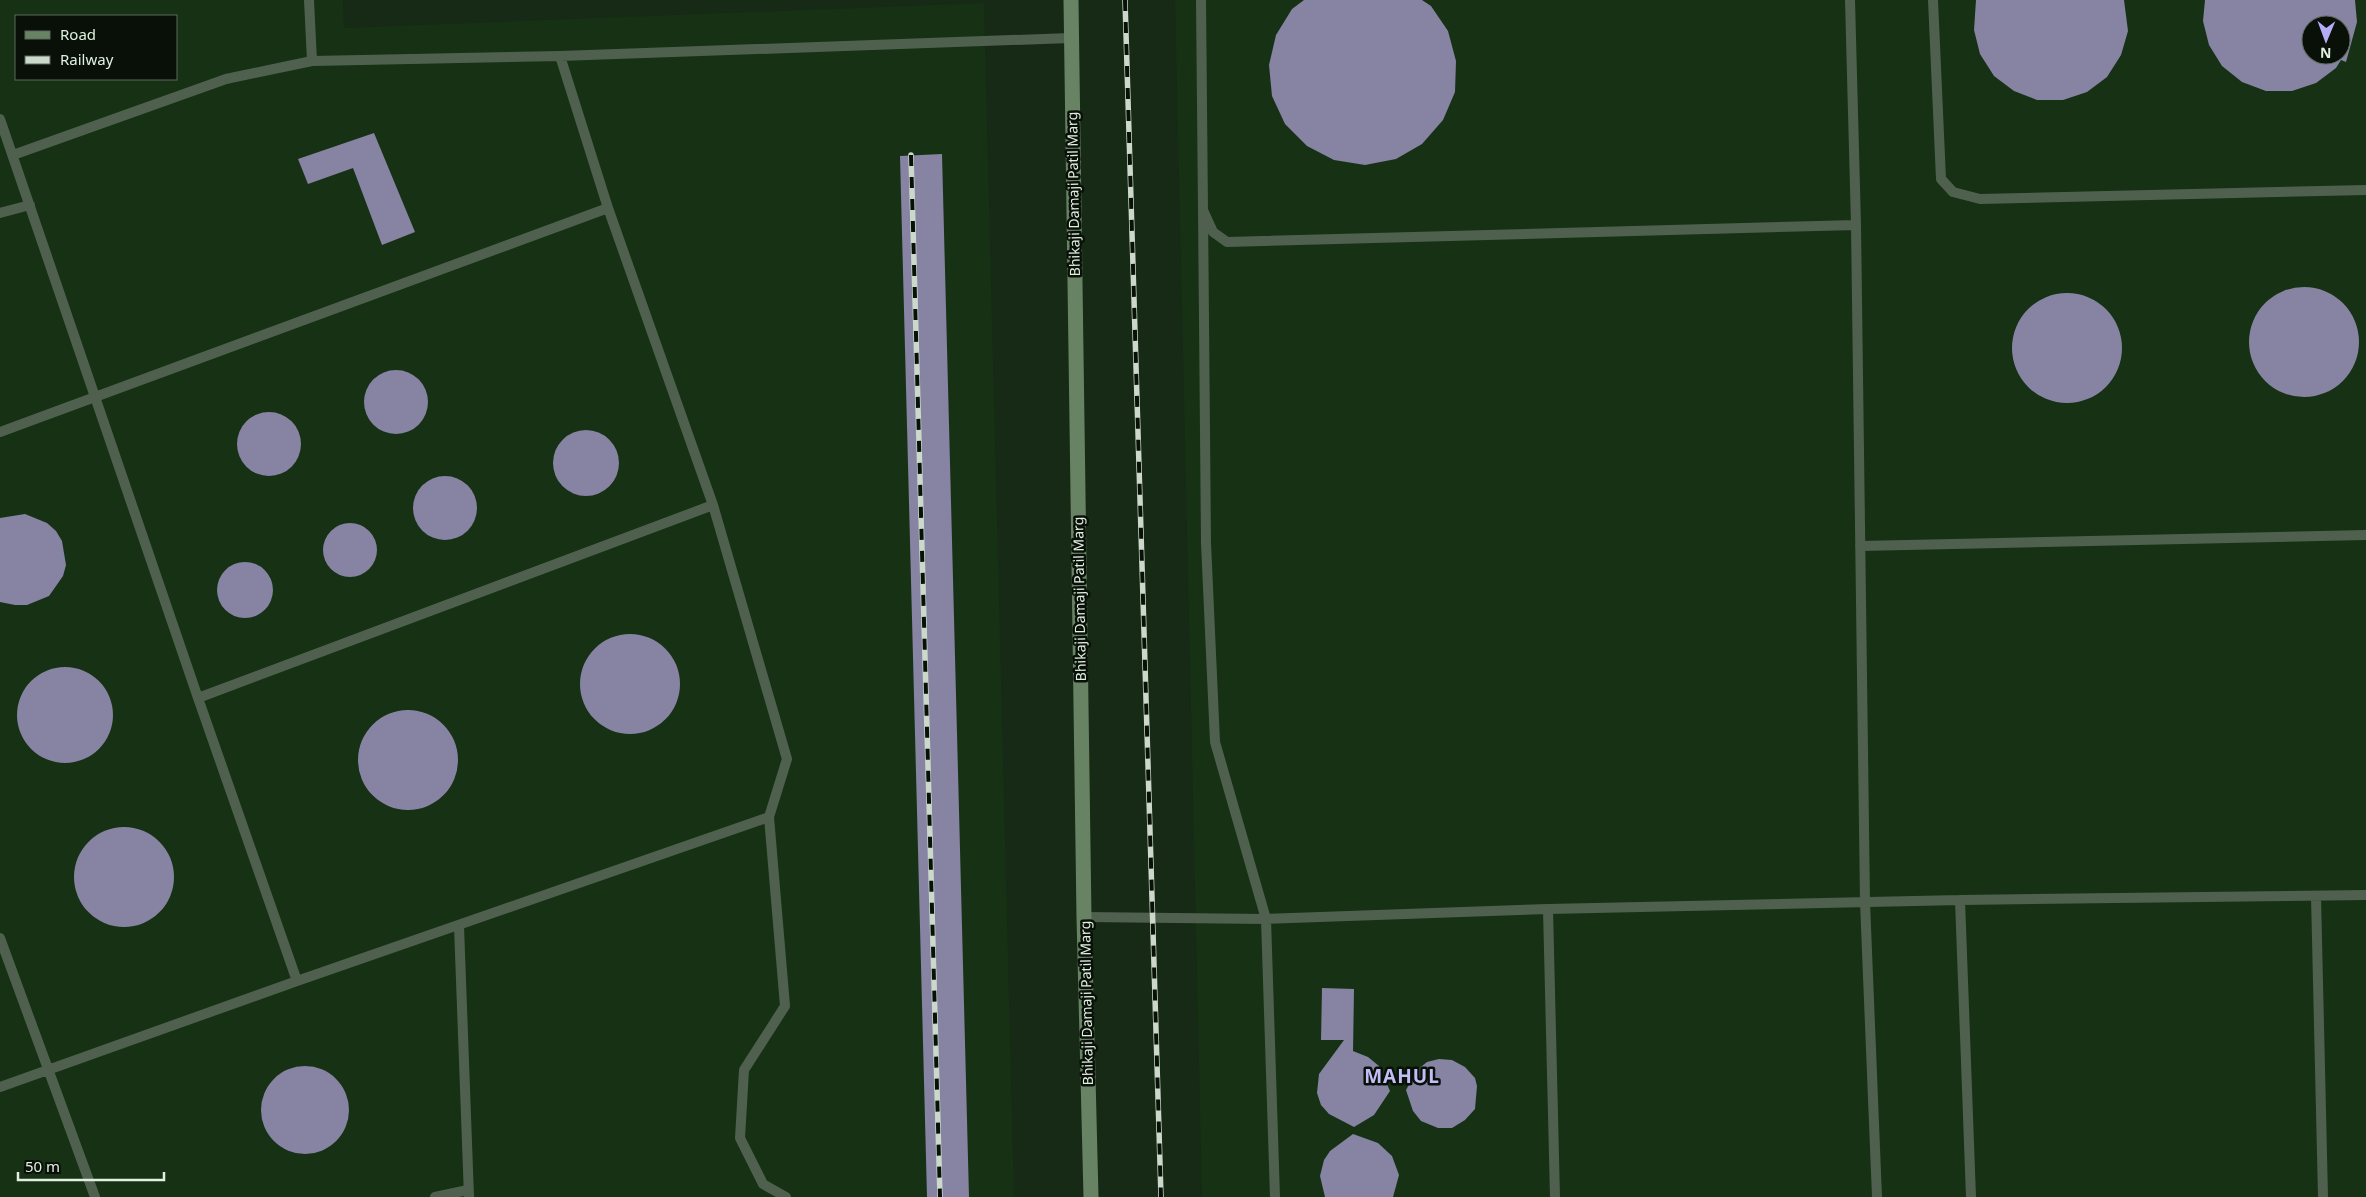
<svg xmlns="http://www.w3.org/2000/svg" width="2366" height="1197" viewBox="0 0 2366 1197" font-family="'Noto Sans',sans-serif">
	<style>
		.built { fill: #173115; fill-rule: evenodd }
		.building { fill: #8683a3; fill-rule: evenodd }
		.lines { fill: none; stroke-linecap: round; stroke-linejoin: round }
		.lane { stroke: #4f614e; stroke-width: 10 }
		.secondary { stroke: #678364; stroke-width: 15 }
		.rail-casing { stroke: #cbd9ca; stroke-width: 5.5 }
		.rail { stroke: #081007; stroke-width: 4; stroke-dasharray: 11; stroke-linecap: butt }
		.labels { text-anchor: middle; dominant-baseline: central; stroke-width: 5; stroke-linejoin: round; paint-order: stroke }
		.street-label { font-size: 14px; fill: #e2efe1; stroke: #081007 }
		.district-label { font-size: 19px; font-weight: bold; letter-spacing: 1px; fill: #c3bdf7; stroke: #081007 }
	</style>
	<rect width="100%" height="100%" fill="#162a15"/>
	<path class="built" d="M0 0H343L344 28 984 3 1014 1197H0ZM16 16H176V79H16Z
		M1175 0H2366V1197H1202ZM2311 25H2341V55H2311Z"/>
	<path class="building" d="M1304 0H1422L1431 6 1448 31 1456 61 1455 92 1443 120 1422 144 1396 159 1365 165 1334 160 1307 146 1285 124 1272 96 1269 65 1276 35 1292 9Z
		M1976 0H2124L2128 31 2121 55 2107 77 2087 92 2063 100H2037L2014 91 1994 76 1980 54 1974 30Z
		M2205 0H2355L2357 22 2346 62 2341 60 2336 68 2316 83 2292 91H2266L2242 82 2222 66 2209 45 2203 21ZM2311 25H2341V55H2311Z
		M374 133 415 232 382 245 353 168 308 184 298 159Z
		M942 154 969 1197H927L900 156Z
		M2249 342a55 55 0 1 1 110 0a55 55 0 1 1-110 0Z
		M2012 348a55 55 0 1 1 110 0a55 55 0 1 1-110 0Z
		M364 402a32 32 0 1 1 64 0a32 32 0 1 1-64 0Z
		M237 444a32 32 0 1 1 64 0a32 32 0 1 1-64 0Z
		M553 463a33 33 0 1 1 66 0a33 33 0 1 1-66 0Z
		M413 508a32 32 0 1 1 64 0a32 32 0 1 1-64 0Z
		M25 514 47 523 56 531 62 541 66 565 63 576 49 596 27 605H15L0 602V518Z
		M323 550a27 27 0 1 1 54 0a27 27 0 1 1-54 0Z
		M217 590a28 28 0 1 1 56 0a28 28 0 1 1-56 0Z
		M580 684a50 50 0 1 1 100 0a50 50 0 1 1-100 0Z
		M17 715a48 48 0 1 1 96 0a48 48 0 1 1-96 0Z
		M358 760a50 50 0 1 1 100 0a50 50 0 1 1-100 0Z
		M74 877a50 50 0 1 1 100 0a50 50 0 1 1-100 0Z
		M1322 988 1354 989 1353 1051 1368 1057 1379 1066 1390 1091 1374 1115 1354 1127 1329 1114 1321 1105 1317 1093 1319 1074 1344 1040H1321Z
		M1439 1059 1452 1060 1465 1067 1475 1078 1477 1086 1475 1109 1465 1120 1452 1128H1438L1421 1121 1413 1111 1406 1090 1417 1070 1427 1062Z
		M261 1110a44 44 0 1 1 88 0a44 44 0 1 1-88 0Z
		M1353 1134 1378 1143 1392 1156 1399 1175 1393 1197H1325L1320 1176 1324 1160 1330 1151Z"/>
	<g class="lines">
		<path class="lane" d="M309 0 312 61 560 56 1071 38
			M1201 0 1203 210 1213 232 1227 242 1856 225
			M1850 0 1856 225 1865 902 1877 1197
			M1933 0 1941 179 1953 192 1980 199 2366 190
			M560 56 608 208 713 505 787 759 769 817 785 1006 744 1070 740 1138 763 1184 786 1197
			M0 119 198 698 297 981
			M13 155 226 79 312 61
			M1203 210 1206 543 1215 742 1266 919 1275 1197
			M0 213 30 205
			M0 432 608 208
			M1860 546 2366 535
			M198 698 713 505
			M2316 896 2323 1197
			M1960 900 1971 1197
			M1084 917 1266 919 1548 909
			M459 926 469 1197
			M0 938 95 1197
			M0 1087 297 981 769 817
			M435 1197 468 1190
			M1555 1197 1548 909 1960 900 2366 895"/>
		<path class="secondary" d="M1071 0 1084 917 1091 1197"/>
		<defs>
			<path id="rail" d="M1125 0 1161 1197
				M911 155 940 1197"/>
		</defs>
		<use href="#rail" class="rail-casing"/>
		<use href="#rail" class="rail"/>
	</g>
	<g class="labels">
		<g class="street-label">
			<text transform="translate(1073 194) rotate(-91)">Bhikaji Damaji Patil Marg</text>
			<text transform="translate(1079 599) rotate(-91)">Bhikaji Damaji Patil Marg</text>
			<text transform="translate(1086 1003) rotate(-91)">Bhikaji Damaji Patil Marg</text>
		</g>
		<g class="district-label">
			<text x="1402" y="1076">MAHUL</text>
		</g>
	</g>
	<rect x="15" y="15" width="162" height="65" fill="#081007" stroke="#5f695e"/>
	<rect x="25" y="31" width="25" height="8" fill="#678364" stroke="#5f695e"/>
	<text x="60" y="40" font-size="15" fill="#e2efe1">Road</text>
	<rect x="25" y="56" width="25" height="8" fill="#cbd9ca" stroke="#5f695e"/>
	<text x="60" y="65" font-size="15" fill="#e2efe1">Railway</text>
	<g transform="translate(2326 40) rotate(181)"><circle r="24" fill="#081007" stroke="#5f695e"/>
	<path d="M0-4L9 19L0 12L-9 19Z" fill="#b5acf8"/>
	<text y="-8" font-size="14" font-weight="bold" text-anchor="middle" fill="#e2efe1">N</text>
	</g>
	<path d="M18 1172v8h146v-8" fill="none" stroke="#e2efe1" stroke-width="2.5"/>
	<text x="25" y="1172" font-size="15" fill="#e2efe1" stroke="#081007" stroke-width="4" paint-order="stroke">50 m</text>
</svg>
